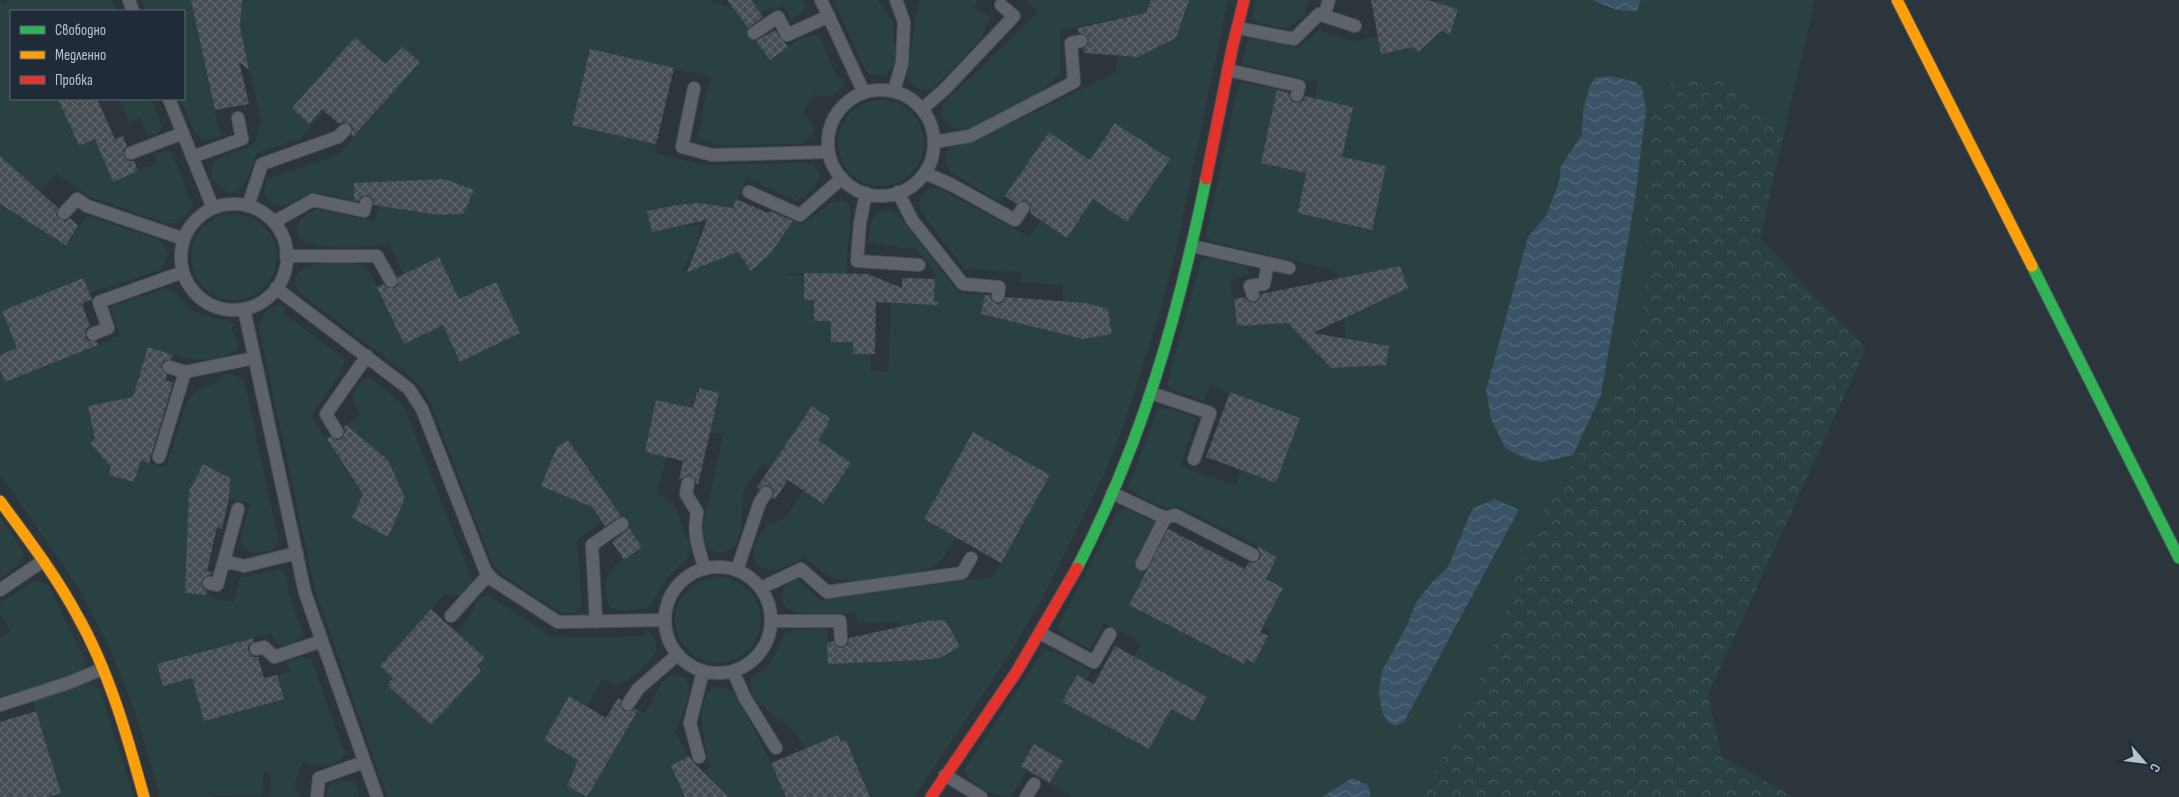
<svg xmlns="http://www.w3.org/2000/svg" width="2179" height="797" viewBox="0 0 2179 797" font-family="'Sofia Sans Condensed',sans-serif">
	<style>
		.grass { fill: #294141; fill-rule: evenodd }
		.forest { fill: url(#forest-crowns) }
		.water { fill: url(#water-waves) }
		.building { fill: url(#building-cross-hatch) }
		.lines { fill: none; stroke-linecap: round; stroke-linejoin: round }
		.lane-casing { stroke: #4a5156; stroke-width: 14 }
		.fast-casing { stroke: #4a5156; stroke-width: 13 }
		.slow-casing { stroke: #4a5156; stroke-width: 13 }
		.jam-casing { stroke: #4a5156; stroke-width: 13 }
		.lane { stroke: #5d6369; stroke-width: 12 }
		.fast { stroke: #30b455; stroke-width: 11 }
		.slow { stroke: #ff9f0a; stroke-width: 11 }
		.jam { stroke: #e5322d; stroke-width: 11 }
	</style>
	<defs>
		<pattern id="forest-crowns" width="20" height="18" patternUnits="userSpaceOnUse" patternTransform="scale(1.25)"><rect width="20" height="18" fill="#294141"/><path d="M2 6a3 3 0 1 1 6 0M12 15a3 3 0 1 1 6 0" fill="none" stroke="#465b5b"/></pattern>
		<pattern id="water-waves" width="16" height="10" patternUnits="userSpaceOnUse" patternTransform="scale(1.25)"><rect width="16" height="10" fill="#3a5367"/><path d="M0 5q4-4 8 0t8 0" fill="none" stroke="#546a7c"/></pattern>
		<pattern id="building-cross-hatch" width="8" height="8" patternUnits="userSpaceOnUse" patternTransform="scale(1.25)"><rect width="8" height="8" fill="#454d53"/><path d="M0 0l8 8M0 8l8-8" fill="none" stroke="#5e656b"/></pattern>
	</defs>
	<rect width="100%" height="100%" fill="#2c353c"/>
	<path class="grass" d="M7 0H112L116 11H11V99H58L79 146 97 138 113 181 156 163 154 157 157 153 171 151 187 191 189 200 194 203 186 216 173 223H166L90 197 56 174 40 191 0 158V3L6 4Z
		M141 0H191L217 123 222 136 208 140 195 134 180 99H184V11H145Z
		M242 0H711L733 9 770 60C784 50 800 33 819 36L838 79H845C841 95 828 99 814 94L802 114 810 120 814 128 811 137 800 144 723 145 697 139 710 77 590 49 573 125 656 144 655 153 704 165 804 163 814 165 819 172C820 187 807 194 797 201L747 178 732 209 698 203 677 205 647 211 652 232 679 226H700C698 248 692 254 682 271 702 267 720 261 736 249L751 271 771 253 793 220 803 225 831 202 844 201 848 203 851 212 846 274 789 273 788 275 804 276 814 300V321H831V342H853V354H871V371L888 372 891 303 933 304 935 272 917 250 868 242C870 227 870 212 888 209L898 214 959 293 985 295 981 314 1083 339 1112 334 1108 309 1086 303 1063 301V285L1021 283V272L964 269 920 210V198L927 189 938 188 1030 237 1041 220 1067 238 1093 199 1127 222 1169 159 1116 123 1090 160 1049 132 1001 203 950 171 947 166 945 155 951 146 971 142 1116 73 1118 56 1138 57 1176 38 1189 2 1183 0H1228L1176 250 1160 312 1123 427 1103 477 1039 604 1004 663 914 797H870L847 740 804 749 797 733 755 701 750 689 751 679 771 662 784 635 794 629 827 628 828 664 924 660 942 657 960 646 945 620 901 626 900 622 857 623 856 613C840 613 778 623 782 595 783 586 789 582 797 579L820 600 993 577 1050 475 973 432 924 519 956 537C950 548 945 558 935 565 921 576 855 584 837 579 825 575 814 566 805 557 791 564 773 577 758 566 747 557 758 532 768 525 773 522 781 520 786 516 792 510 798 498 803 490L823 503 851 463 832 450 805 456 823 429 825 430 828 425 827 424 830 418 812 406 770 468 762 463C757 472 749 480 745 489 738 504 750 547 724 552 719 553 713 552 709 549 703 545 702 539 702 532L723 435 710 432 699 388 695 397 691 425 677 405 657 400 645 452 666 457 657 495 668 500 677 508 683 531 689 542 690 553 687 559 666 579 650 607 623 611 611 608C607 602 607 597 606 590 604 566 625 559 642 547L568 440 552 451 567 472 550 465 541 486 592 507 602 522 577 540 582 605 575 613H565L556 610 499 572 493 565 431 405 423 389 408 375 301 294C274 262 347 257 362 266 366 267 368 271 371 274L404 344 443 325 461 361 519 334 459 299 439 258 404 274 390 245C373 245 297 255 297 230 297 219 307 214 316 209L375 221 378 205 439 215 463 214 474 190 445 179 354 183V201C345 199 319 191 312 193 294 198 279 219 264 193L267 178 339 154 420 62 397 51 393 56 394 57 372 82 357 69 372 52 355 37 292 108 309 124 336 94 331 104 300 139 257 153C249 176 238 214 211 177L212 164 223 156 254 145 261 121 240 27Z
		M751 0H803L806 7 802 13 791 20 783 5 775 10 773 6 760 13Z
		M833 0H878L893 21 896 61 890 71 884 75 873 76 866 71Z
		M920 0H977L974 6 990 17 981 39 938 84C934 88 928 91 921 89 914 87 907 80 906 73 905 65 910 57 911 50 914 33 915 17 920 0Z
		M1026 0H1151L1146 13 1060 30 1061 73 1039 94 968 129C957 131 947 126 941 116L943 104 1038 12Z
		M1254 0H1309L1305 15 1288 29 1255 22 1252 19Z
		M1436 0H1592L1612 9 1640 6 1641 0H1815L1785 129 1742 96 1710 75 1651 111V164L1643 205 1650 264 1639 331 1586 443 1549 501 1515 571 1510 599 1477 689 1422 797H1370V791H1332L1322 797H1073L1049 783 1063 761 1034 744 1021 765 1028 770 1010 797C994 797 970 785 964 770L1044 650 1057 653 1091 671 1086 680 1077 675 1062 702 1148 749 1163 722 1148 696 1194 721 1207 697 1134 657 1141 643 1104 623 1090 649 1066 636 1057 628 1119 509 1129 510 1156 523 1133 566 1146 573 1129 605 1235 660V662L1244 664 1247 659 1255 662 1271 630 1263 626 1283 588 1266 579 1277 556 1179 506 1165 508 1136 494 1128 488 1158 409 1169 408 1197 418 1180 466 1235 486 1241 470 1276 483 1300 418 1210 385 1204 401 1175 390 1167 385 1201 259 1210 258 1247 267 1249 274 1230 280 1237 326 1288 323 1331 368 1386 365 1389 346 1345 339 1344 318 1408 288 1400 266 1340 278 1333 270 1214 242 1206 237 1238 85 1242 83 1278 89 1261 163 1306 173 1298 213 1372 229 1385 166 1342 157 1353 107 1315 99 1318 82 1246 65 1242 62 1247 42 1257 39 1298 48 1319 30 1353 41 1377 37 1381 54 1406 49 1404 36 1418 52 1437 35 1431 28 1450 34 1436 2ZM1646 110 1635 200 1601 395 1573 455 1543 462 1529 460 1491 419 1486 390 1528 237 1546 216 1559 182 1561 166 1582 134V117ZM1472 509 1519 510 1448 643 1407 625 1417 601 1433 581 1448 567Z
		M119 99H151L163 128 156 134 148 136 140 117 129 122Z
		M838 143a43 43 0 1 1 86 0a43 43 0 1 1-86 0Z
		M0 204 66 245 87 216 157 239 163 244 168 255 163 267 157 271 89 293 83 278 2 311 10 332 31 324 39 342 0 357Z
		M191 257a43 43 0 1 1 86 0a43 43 0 1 1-86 0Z
		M163 289C179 288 182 303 193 311 206 319 222 317 235 324L231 328 235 335 238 347C216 371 174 355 148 348L133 397 88 406 93 432 105 429 90 443 108 463 115 456 109 475 134 482 141 460 166 468 185 406 191 395 201 388 214 385 222 376 230 374 244 379 279 544C268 554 253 556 242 546L241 535 250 504 229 498 230 478 203 464 189 491 185 593 206 595 233 603 240 578 280 569 285 571 290 597 303 634C297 644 285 648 275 642L271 633 157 664 163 686 207 674 197 697 204 721 284 699 277 675 290 672 287 661 300 657 311 658 345 754C334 769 320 768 303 762L293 786 301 797H270L271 773 264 772 262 796 213 795V797H160L136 714 108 644 76 584 0 474V370L5 382 120 336 110 307Z
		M279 305 285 307 283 313 345 359 342 371 311 416 363 494 353 518 387 537 405 498 388 460 346 425 360 415C350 399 350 387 369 377L393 396 405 409 473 582 461 596 445 594 380 666 393 678 387 685 431 725 481 671 477 666 484 658 456 632C461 627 467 622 470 616 476 607 474 598 487 595L553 637 644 636 646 630C669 646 650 663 635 674 630 678 624 683 618 684 612 684 607 681 603 679L587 706 569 696 544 740 564 752 575 734 591 744 574 774 571 773 567 786 586 797H387L315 590 259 328C260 316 267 307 279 305Z
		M0 517 24 553 22 562 0 579Z
		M675 620a43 43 0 1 1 86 0a43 43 0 1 1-86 0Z
		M35 581 46 584 50 588 87 664C74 679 20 691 0 697V638L11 631 0 614V603Z
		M672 675 685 677C696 692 681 717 675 732L689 756 671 766 685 797H587L638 710 645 714 663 681Z
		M82 684H89L99 688 134 797H49L61 793 33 701Z
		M715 687 726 688 736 695 771 763 786 797H720L718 787 704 772 710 766C705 745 692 701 715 687Z
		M340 780 355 782 360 797H326L329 785Z"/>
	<path class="forest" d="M1710 75 1742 96 1785 129 1760 239 1866 348 1708 695 1721 756 1793 797H1422L1477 689 1510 599 1515 571 1549 501 1586 443 1639 331 1650 264 1643 205 1651 164V111L1675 79Z"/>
	<path class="water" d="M1592 0H1641L1637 11C1621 13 1606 6 1592 0Z
		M1611 76 1635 82 1642 87 1646 110 1635 200 1601 395 1573 455 1543 462 1529 460 1506 449 1491 419 1486 390 1528 237 1546 216 1559 182 1561 166 1582 134 1583 111 1590 85 1595 78Z
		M1495 499 1519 510 1404 722 1395 726 1388 722 1382 712 1379 692 1382 671 1407 625 1417 601 1433 581 1448 567 1472 509Z
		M1352 778 1368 785 1370 791V797H1322Z"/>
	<path class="building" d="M191 0H242L240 27 249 70 239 62 249 104 215 110Z
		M727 0H751L763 17 748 28Z
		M1151 0H1189L1176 38 1138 57 1084 53 1083 49 1088 44 1089 39 1084 34 1079 33 1078 28 1146 13Z
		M1371 0H1428L1458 9 1450 34 1441 31 1418 52 1413 47 1381 54Z
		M775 30 788 47 770 60 756 41Z
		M355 37 385 64 403 47 420 62 353 137 351 135 353 128 350 124 343 122 339 124 322 109 309 124 292 108Z
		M590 49 674 68 656 144 572 125Z
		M1277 90 1289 93 1291 101 1296 103 1303 101 1305 96 1353 107 1342 157 1386 166 1372 230 1298 213 1306 173 1261 163Z
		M58 99H97L115 139 123 136 127 146 123 151 124 156 129 161H134L138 171 113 182 95 139 79 146Z
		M1115 123 1170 159 1127 222 1093 199 1067 238 1030 213 1031 208 1028 202 1023 200 1016 204 1005 196 1049 132 1090 160Z
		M0 156 58 208 56 215 59 219 66 221 70 218 78 226 66 245 0 204Z
		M445 179 474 190 463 214 439 215 374 205 372 198 367 195 361 197 358 201H354V183Z
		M736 199 768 213 770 211 793 221 771 253 751 271 738 252 687 272 707 220 652 232 647 211 677 205 698 203 733 208Z
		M439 257 459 299 496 282 520 333 460 362 443 325 404 344 377 287 383 284 387 288H395L398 285V277Z
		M1400 266 1408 288 1313 333 1389 346 1386 365 1331 368 1288 323 1237 326 1234 299 1245 297 1248 301 1255 303 1259 300 1261 294Z
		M804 273 868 274 902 288V278L935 279 934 300 938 302 937 305 876 302 875 354H853V342H831V321H814V300H804Z
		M83 278 92 299 82 304 90 326 86 329 85 337 88 341H96L98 345 5 382 0 370V355L17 348 2 311Z
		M985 295H990L991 300 997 304 1002 303 1006 297 1086 303 1108 309 1112 334 1083 339 981 314Z
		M148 347 173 355 171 359 163 361 161 368 167 375 166 380 173 383 149 463 141 460 134 482 109 475 111 467 90 443 95 439 88 406 133 397Z
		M699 388 719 393 698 485 690 475 685 476 679 480 683 461 645 452 656 400 693 408 697 392H699Z
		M1230 392 1300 418 1276 483 1206 457Z
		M812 406 830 418 827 424 828 425 818 440 851 463 823 504 788 480 775 499 772 498 774 493 771 487 766 485 759 489 757 487Z
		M346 425 388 460 405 498 388 537 352 518 363 494 327 439 330 436 337 440 342 439 345 432 344 427Z
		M973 432 1050 475 1001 563 924 519Z
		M568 440 621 516 605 526 592 507 541 486 557 447Z
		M203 464 230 478 229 498 222 529 217 527 207 571 212 572 211 575 204 577 201 582 203 588 207 591 206 595 185 593 189 491Z
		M629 528 642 547 624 560 612 542Z
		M1168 529 1245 569 1249 562 1254 563 1260 559 1261 554 1257 546 1277 557 1266 579 1283 588 1260 632 1268 636 1254 663 1247 659 1244 664 1129 605Z
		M431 609 485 658 477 666 481 671 431 725 387 685 393 678 380 666Z
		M945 620 960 646 942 657 924 660 828 664 827 643 833 641 837 647 842 648 848 644 849 638 926 621Z
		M254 638V641L248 646V651L253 657H258L264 678 277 675 284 699 204 721 192 678 163 686 157 664Z
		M1115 646 1207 697 1194 721 1171 709 1149 749 1062 702 1077 675 1094 684Z
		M569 696 606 718 618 698 621 700V707L624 711H631L635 709 638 710 587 797 567 786 578 760 544 740Z
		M36 711 61 793 49 797H0V722Z
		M838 735 841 742 846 740 870 797H786L771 763Z
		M1034 744 1063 761 1049 783 1021 766Z
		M689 756 693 762 728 797H685L671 766Z"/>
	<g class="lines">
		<defs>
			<path id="lane" d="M129 0 133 11
				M821 0 864 93
				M1324 16 1329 0
				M1238 28 1294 39 1319 14 1355 26
				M754 33 778 17 787 35 829 16
				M1228 70 1299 86 1297 95
				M694 88 682 147 712 155 829 152
				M828 143a53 53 0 1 1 106 0a53 53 0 1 1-106 0Z
				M894 91 902 63 904 22 896 0
				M169 99 213 208
				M922 109 944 90 1014 16 1001 5
				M934 142 970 136 1074 82 1071 43 1081 41
				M131 153 183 133
				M192 157 242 139 238 118
				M925 173 952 185 1015 220 1023 208
				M749 192 800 215 842 178
				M898 192 912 220 963 284 999 287 998 296
				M866 193 860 223 857 261 919 265
				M181 257a53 53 0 1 1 106 0a53 53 0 1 1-106 0Z
				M248 206 262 164 338 137 345 130
				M64 213 77 199 87 206 184 239
				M274 222 313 200 364 211 366 203
				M1192 246 1289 268
				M286 256H377L391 281
				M276 288 409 389 422 409 485 570 493 580 558 622 665 620
				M1253 295 1250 286 1264 284 1268 263
				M244 309 305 593 377 797
				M93 334 108 328 99 302 183 272
				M169 367 185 372
				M1151 393 1210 413 1194 459
				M337 432 326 414 367 356
				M159 457 185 372 254 358
				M688 483 686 494 697 512C693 535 698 547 705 569
				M1112 493 1165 518 1175 515 1253 555
				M238 509 224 561 244 566 297 553
				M1142 564 1165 518
				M665 620a53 53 0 1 1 106 0a53 53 0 1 1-106 0Z
				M737 570 760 502 766 493
				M209 583 217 585 224 561
				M761 588 801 569 827 592 962 573 971 558
				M0 590 43 561
				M451 616 488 575
				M771 621H840L841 640
				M596 622 592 545 622 524
				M1040 633 1094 662 1110 634
				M256 649 264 647 274 657 322 641
				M733 671 745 698 776 748
				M628 704 638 689 678 654
				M0 705 68 683 102 669
				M699 757 690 723 703 671
				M945 775 981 797
				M317 797 319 778 364 762
				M1026 797 1034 784"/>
			<path id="fast" d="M2032 266 2179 558
				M1077 568C1143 440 1177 319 1206 179"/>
			<path id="slow" d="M1897 0 2032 266
				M0 501C27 538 55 574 77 615 109 671 127 735 144 797"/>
			<path id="jam" d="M1206 179 1232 49 1244 0
				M931 797 1017 671 1077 568"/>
		</defs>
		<use href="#lane" class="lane-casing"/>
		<use href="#fast" class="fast-casing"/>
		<use href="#slow" class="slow-casing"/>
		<use href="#jam" class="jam-casing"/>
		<use href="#lane" class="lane"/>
		<use href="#fast" class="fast"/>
		<use href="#slow" class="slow"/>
		<use href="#jam" class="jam"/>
	</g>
	<rect x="10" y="10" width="175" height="90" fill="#1f2c37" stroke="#5c6873"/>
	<rect x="20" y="26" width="25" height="8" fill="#30b455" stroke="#5c6873"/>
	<text x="55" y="35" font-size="15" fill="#b7c2cc">Свободно</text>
	<rect x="20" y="51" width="25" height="8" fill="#ff9f0a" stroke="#5c6873"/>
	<text x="55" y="60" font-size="15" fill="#b7c2cc">Медленно</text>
	<rect x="20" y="76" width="25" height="8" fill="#e5322d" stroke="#5c6873"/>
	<text x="55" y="85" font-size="15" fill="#b7c2cc">Пробка</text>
	<g transform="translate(2144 762) rotate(118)" stroke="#1f2c37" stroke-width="4" paint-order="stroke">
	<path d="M0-4L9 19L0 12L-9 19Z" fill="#b7c2cc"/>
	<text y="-8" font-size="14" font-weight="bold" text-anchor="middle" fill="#b7c2cc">С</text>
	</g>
</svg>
